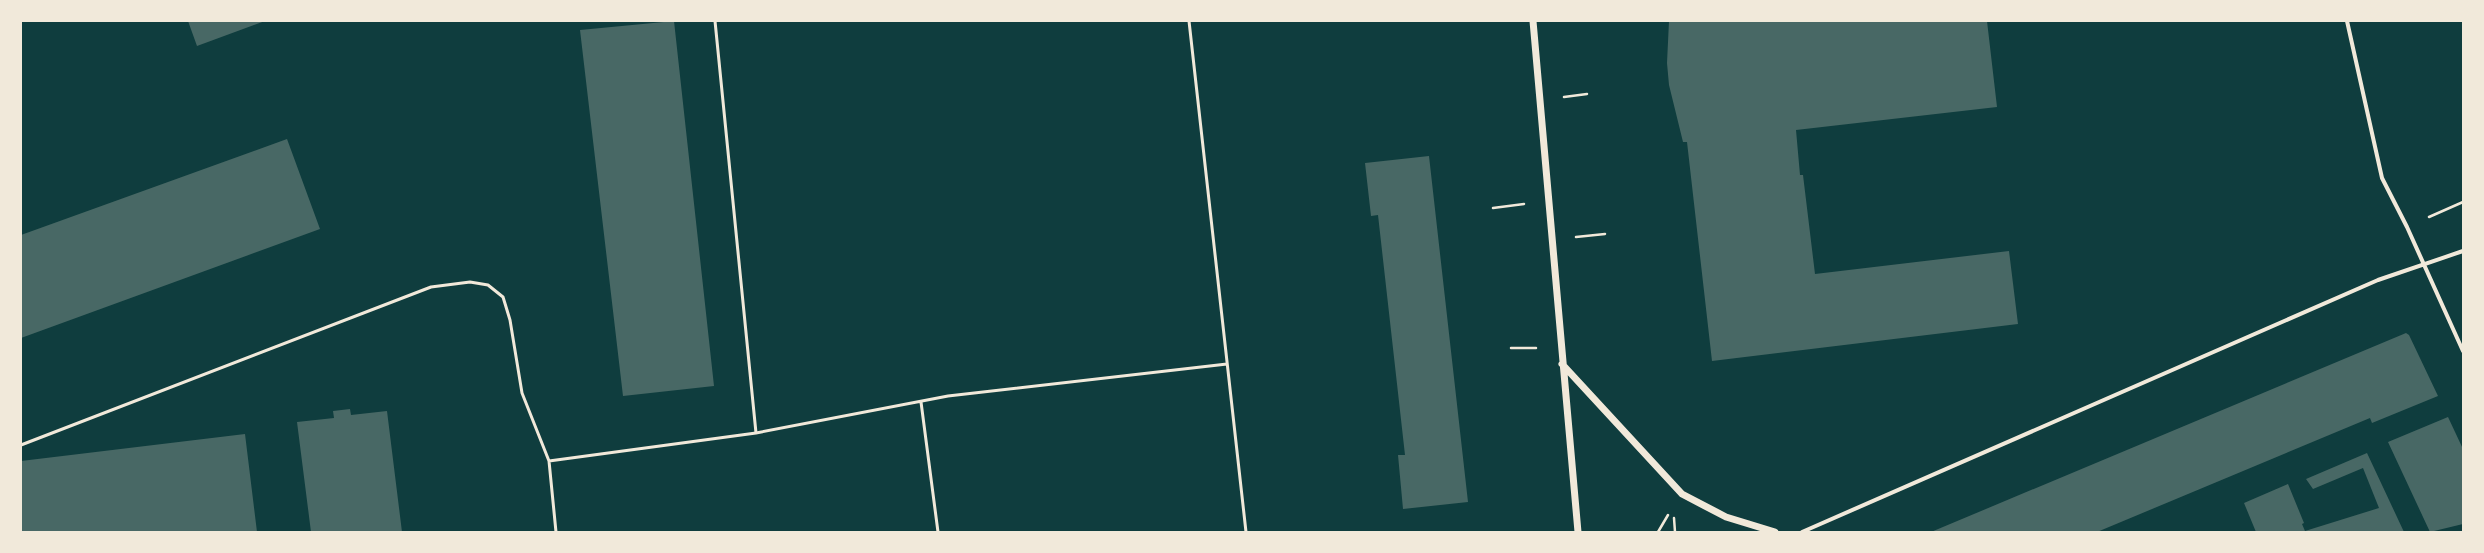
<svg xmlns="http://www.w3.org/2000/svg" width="2484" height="553" viewBox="0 0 2484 553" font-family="'Work Sans',sans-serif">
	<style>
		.building { fill: #486865 }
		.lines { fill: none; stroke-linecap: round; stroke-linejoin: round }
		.path { stroke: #f1e9da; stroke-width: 2.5 }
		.service { stroke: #f1e9da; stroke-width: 3 }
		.minor { stroke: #f1e9da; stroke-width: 4 }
		.tertiary { stroke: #f1e9da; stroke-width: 7 }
	</style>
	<rect width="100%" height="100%" fill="#0f3d3e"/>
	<path class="building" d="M188 21H265L197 46Z
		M674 21 714 386 623 396 580 30Z
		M1669 21H1987L1997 107 1796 130 1800 175H1803L1815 274 2009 251 2018 324 1712 361 1687 142H1683L1669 85 1667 63Z
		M287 139 320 229 21 338V235Z
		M1429 156 1468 502 1403 509 1398 455H1405L1378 215 1371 216 1365 163Z
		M2406 333 2409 335 2438 396 2372 423 2370 418 2097 532H1931Z
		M350 409 351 415 387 411 402 532H311L297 422 334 418 333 411Z
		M2448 417 2463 449V524L2430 532 2388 442Z
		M245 434 257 532H21V461Z
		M2367 453 2404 532H2256L2244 503 2288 484 2304 523 2302 524 2305 531 2379 508 2363 468 2313 489 2306 479Z"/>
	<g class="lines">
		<path class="path" d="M1564 97 1587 94
			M1493 208 1524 204
			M2429 217 2463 202
			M1576 237 1605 234
			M1511 348H1536
			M1674 518 1675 532
			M1658 532 1668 515"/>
		<path class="service" d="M715 21 756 433
			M1189 21 1246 532
			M921 402 938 532
			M21 445 431 287 470 282 488 285 503 297 510 320 522 393 549 461 556 532
			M549 461 756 433 948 396 1227 364"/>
		<path class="minor" d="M2347 21 2382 178 2407 227 2463 351
			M1802 532 2378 280 2463 251"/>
		<path class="tertiary" d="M1533 21 1578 532
			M1562 364 1682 494 1726 517 1775 532"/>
	</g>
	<rect width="2484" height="553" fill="none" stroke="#f1e9da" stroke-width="44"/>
</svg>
